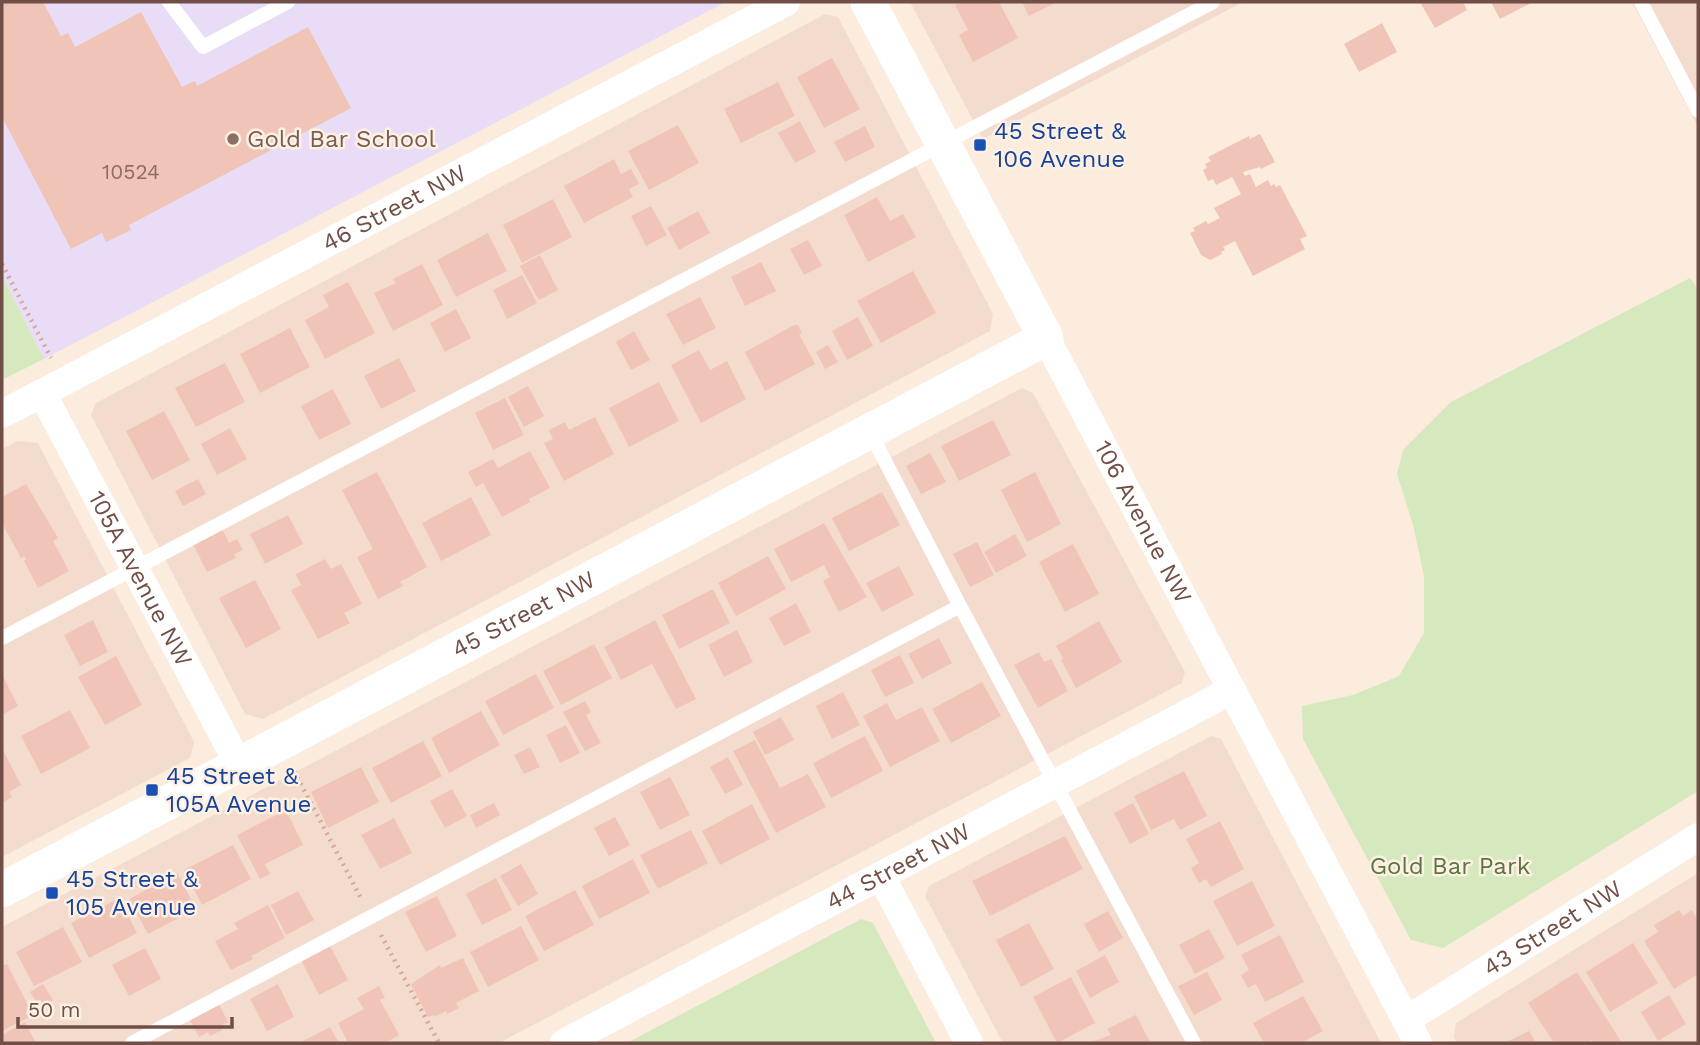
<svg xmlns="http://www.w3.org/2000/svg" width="1700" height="1045" viewBox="0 0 1700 1045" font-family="'Work Sans',sans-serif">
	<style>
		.residential { fill: #f3dccd }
		.education { fill: #e9dcf7 }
		.green { fill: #d6e8be }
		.building { fill: #f0c4b7 }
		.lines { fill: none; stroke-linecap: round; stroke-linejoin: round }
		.path { stroke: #d4a89b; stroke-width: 4.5; stroke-dasharray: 2 5; stroke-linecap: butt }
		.service { stroke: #fff; stroke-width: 14 }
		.minor { stroke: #fff; stroke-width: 28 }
		.tertiary { stroke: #fff; stroke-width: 35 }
		.education-dot { fill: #8d6e63; stroke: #fff0e4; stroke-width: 2.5 }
		.transit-dot { fill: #1a4fb4; stroke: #fff0e4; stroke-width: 2.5 }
		.labels { text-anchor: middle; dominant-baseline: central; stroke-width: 5; stroke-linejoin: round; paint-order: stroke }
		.number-label { font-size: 21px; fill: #916c63 }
		.transit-label { font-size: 24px; fill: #164399; stroke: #fff0e4; text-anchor: start }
		.education-label { font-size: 24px; fill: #785e54; stroke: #fff0e4; text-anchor: start }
		.street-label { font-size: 24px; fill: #714f47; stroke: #fff0e4 }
		.park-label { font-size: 24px; fill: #597740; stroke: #fff0e4 }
	</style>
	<rect width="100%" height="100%" fill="#fbecde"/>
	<path class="residential" d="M910 2H1243L983 139Z
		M1632 2H1698V127Z
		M825 14 838 17 993 314 990 331 263 719 245 714 91 415 96 403Z
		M1022 388 1033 393 1185 672 1182 683 499 1043H2V927Z
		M17 441 38 443 194 742 190 758 2 857V449Z
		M1211 736 1221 739 1381 1043H1003L925 896 929 886Z
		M1698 873V1043H1457L1454 1037 1456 1023Z"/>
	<path class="education" d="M2 2H726L44 359 2 276Z"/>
	<path class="green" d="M2 276 44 359 2 380Z
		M1690 278 1698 289V791L1443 948 1411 940 1303 739 1302 706 1353 695 1399 676 1424 633V576L1413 525 1397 474 1403 450 1451 402Z
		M861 919 873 923 936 1043H627Z"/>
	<path class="building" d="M2 2H43L61 36 68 33 75 47 141 12 182 87 195 81 197 86 308 27 351 108 129 225 131 230 106 242 102 233 71 249 2 117Z
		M962 2H999L1018 38 973 62 959 35 968 30 955 5Z
		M1022 2H1057L1029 16Z
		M1425 2H1463L1467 10 1435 28 1421 4Z
		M1491 2H1533L1500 19Z
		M1382 23 1397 52 1359 72 1344 44Z
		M832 58 860 109 824 128 797 77Z
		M778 82 795 116 741 143 724 109Z
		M800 121 816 152 795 163 778 133Z
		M678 125 699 163 649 190 628 151Z
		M865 126 875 147 845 162 834 142Z
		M1260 134 1275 162 1261 169 1260 167 1243 172 1245 176 1250 174 1256 187 1268 180 1271 186 1274 184 1276 187 1280 185 1307 236 1300 239 1305 249 1253 276 1235 241 1223 247 1225 250 1221 252 1222 254 1210 260 1201 255 1190 233 1195 231 1193 228 1206 221 1208 224 1220 218 1214 208 1241 194 1232 177 1216 185 1213 179 1208 181 1203 170 1207 168 1205 164 1211 161 1208 157 1249 136 1250 139Z
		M614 159 621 174 631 169 639 184 629 189 633 197 584 223 564 186Z
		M877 197 890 221 903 214 916 237 868 262 844 215Z
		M553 199 572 237 522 263 503 225Z
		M651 206 667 235 646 246 631 216Z
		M698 211 710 233 679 250 667 228Z
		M488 233 507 271 456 297 437 260Z
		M808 240 822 266 804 275 790 249Z
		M540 255 558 290 539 300 520 266Z
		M761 262 776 291 745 306 731 277Z
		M422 264 443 305 393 331 374 293 396 283 393 279Z
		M913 271 936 313 881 343 857 301Z
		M522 275 537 303 507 319 493 290Z
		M348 282 375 333 325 359 305 320 329 307 323 295Z
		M700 297 716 328 683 345 666 314Z
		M456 309 471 338 445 352 430 323Z
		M858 317 873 346 847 360 832 331Z
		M794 325H798L802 333 799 334 815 364 765 391 745 352Z
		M290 328 310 367 260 393 240 354Z
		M634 331 650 360 631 370 616 342Z
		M828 345 838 362 825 369 816 352Z
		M699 350 710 370 727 361 746 399 701 423 671 365Z
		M399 358 416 391 381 409 364 376Z
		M225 363 245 402 196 427 175 388Z
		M659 382 679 421 629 447 609 408Z
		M528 386 544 416 524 427 508 397Z
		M333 389 351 424 319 440 301 406Z
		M505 398 524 435 493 450 475 413Z
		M164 411 190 460 152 480 126 431Z
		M595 417 614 454 564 481 544 443 553 439 549 430 565 422 569 430Z
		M993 420 1011 455 959 481 941 446Z
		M230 428 247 459 217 475 201 444Z
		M530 451 550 488 529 499 530 502 502 517 483 483 476 487 468 472 493 459 498 468Z
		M930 453 946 482 921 494 906 466Z
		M377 472 427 567 400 582 403 586 378 599 357 557 373 549 342 490Z
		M1035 472 1061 524 1027 542 1001 490Z
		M198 479 206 494 183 506 175 491Z
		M26 484 58 538 53 541 69 571 38 588 24 561 26 559 24 556 21 558 2 523V497Z
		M882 492 900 525 849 551 832 518Z
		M471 497 491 535 441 561 422 523Z
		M288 515 303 544 265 564 250 534Z
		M824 523 867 597 839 612 823 581 830 577 824 565 791 582 774 549Z
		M220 525 229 543 237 539 243 550 234 554 236 558 207 572 191 540Z
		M1015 534 1027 556 996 573 984 552Z
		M977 542 994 575 970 587 953 554Z
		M1073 544 1099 594 1065 612 1039 562Z
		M768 556 786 589 736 616 718 583Z
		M325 559 331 569 341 564 362 604 344 613 350 623 318 639 291 590 301 585 296 574Z
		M899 566 914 595 882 612 866 583Z
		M255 580 281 629 246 648 219 598Z
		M713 589 730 623 679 649 662 615Z
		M796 603 811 632 784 646 769 618Z
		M93 620 108 652 80 666 64 635Z
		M655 620 696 699 676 709 652 664 621 680 604 647Z
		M1099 621 1122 662 1076 688 1061 660 1063 658 1056 646Z
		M737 630 753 662 724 677 708 645Z
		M939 638 952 663 922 679 908 654Z
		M594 644 612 678 561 705 543 671Z
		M1039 652 1044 662 1051 659 1068 691 1038 708 1014 665Z
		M900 655 914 683 885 697 871 670Z
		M116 656 142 705 105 725 78 677Z
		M2 674 18 706 2 715Z
		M536 674 554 708 503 735 485 701Z
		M982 682 1001 716 951 743 932 709Z
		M843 692 860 725 832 739 816 706Z
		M585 701 591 712 586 715 601 743 585 751 563 712Z
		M887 703 896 720 922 707 940 741 890 767 863 716Z
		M70 710 90 748 41 774 21 736Z
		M481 711 500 745 449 773 431 738Z
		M781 717 794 740 765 755 753 732Z
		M566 725 580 753 560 763 546 735Z
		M865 736 883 771 831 798 813 763Z
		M755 740 780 788 808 774 826 807 776 833 733 751Z
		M423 741 442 776 391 803 372 768Z
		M530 747 540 767 524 774 514 755Z
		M2 748 21 785 9 792 12 797 2 803Z
		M728 757 743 785 725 794 710 767Z
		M361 767 379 802 328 828 311 792Z
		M1184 771 1207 816 1180 830 1174 819 1151 830 1134 796Z
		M670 777 690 815 660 830 640 792Z
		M452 789 467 816 445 828 430 801Z
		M494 803 500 815 476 828 470 815Z
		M1133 803 1149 834 1130 844 1114 813Z
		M752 804 770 839 720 865 702 831Z
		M286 810 303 845 265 864 270 874 260 879 237 835Z
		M615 817 630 845 609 856 594 828Z
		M394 818 412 853 380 869 361 835Z
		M1220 821 1244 869 1211 887 1206 879 1199 883 1191 868 1199 863 1186 839Z
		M691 830 708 863 658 889 640 855Z
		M1065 836 1083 869 990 916 972 881Z
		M233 845 251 879 202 905 184 870Z
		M633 859 650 893 599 919 582 886Z
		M521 864 538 894 518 906 500 876Z
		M177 873 196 909 148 934 129 899Z
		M496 878 512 910 482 925 466 894Z
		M1252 881 1275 926 1237 946 1213 901Z
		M575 890 594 925 544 951 525 916Z
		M298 891 314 920 286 935 271 905Z
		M437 896 457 936 426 952 405 912Z
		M119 898 137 933 89 958 71 923Z
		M268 905 285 938 251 956 253 959 231 970 215 941 238 929 234 923Z
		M1679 910 1683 916 1692 910 1698 921V974L1674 989 1644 941 1658 932 1654 925Z
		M1108 911 1123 938 1099 952 1084 924Z
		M1029 923 1054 969 1021 987 996 940Z
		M521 926 539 960 488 987 470 952Z
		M63 927 82 962 34 986 16 952Z
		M1209 929 1225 958 1195 974 1179 945Z
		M1280 935 1304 982 1265 1002 1256 984 1248 988 1241 975 1249 970 1241 955Z
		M1633 943 1658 983 1610 1012 1586 972Z
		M329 944 348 980 319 995 300 958Z
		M145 948 161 979 129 996 112 965Z
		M1105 955 1119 982 1090 998 1076 971Z
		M463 958 479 991 456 1003 459 1008 447 1014 446 1011 434 1017 433 1015 428 1017 411 984 440 965 441 968Z
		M7 964 33 1015 2 1031V966Z
		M1207 972 1222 1000 1194 1015 1178 986Z
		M1577 972 1622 1043H1594L1592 1040 1587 1043H1554L1528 1003Z
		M1071 977 1095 1023 1057 1043 1033 997Z
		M43 984 53 1000 40 1008 30 992Z
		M278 984 294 1017 267 1031 250 999Z
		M379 986 385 998 380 1000 399 1035 385 1043H348L338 1023 364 1009 357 998Z
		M1669 995 1686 1024 1658 1041 1641 1012Z
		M1303 996 1323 1031 1301 1043H1264L1253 1023Z
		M218 1002 228 1022 220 1026 222 1030 210 1036 208 1032 199 1037 189 1018Z
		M1136 1015 1150 1042 1088 1043 1111 1035 1107 1029Z
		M25 1022 36 1043H2V1035Z
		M330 1027 339 1043H299Z
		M1529 1031 1536 1043H1505Z"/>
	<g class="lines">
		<path class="path" d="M2 264 51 358
			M294 771 362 900
			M381 935 439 1043"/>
		<path class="service" d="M169 2 203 47 288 2
			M1641 2 1698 111
			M870 432 960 606 1194 1043
			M2 638 1213 2
			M132 1043 960 606"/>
		<g class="minor">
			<path id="s1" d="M1046 338 1418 1043"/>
			<path id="s2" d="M42 393 239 765"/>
			<path id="s3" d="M2 414 786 2"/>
			<path d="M881 876 969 1043"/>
			<path id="s4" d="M1406 1020 1698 837"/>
			<path id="s5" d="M564 1043 1232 690"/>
		</g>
		<path class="tertiary" id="s6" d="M2 890 1046 338 868 2"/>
	</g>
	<circle class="education-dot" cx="233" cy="139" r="7"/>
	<g class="transit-dot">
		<rect x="973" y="138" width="14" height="14" rx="3.5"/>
		<rect x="145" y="783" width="14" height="14" rx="3.5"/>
		<rect x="45" y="886" width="14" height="14" rx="3.5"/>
	</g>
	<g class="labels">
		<g class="number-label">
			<text x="131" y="171">10524</text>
		</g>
		<g class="transit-label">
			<text x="994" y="131">45 Street &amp;<tspan x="994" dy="28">106 Avenue</tspan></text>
			<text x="166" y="776">45 Street &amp;<tspan x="166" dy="28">105A Avenue</tspan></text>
			<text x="66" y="879">45 Street &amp;<tspan x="66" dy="28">105 Avenue</tspan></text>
		</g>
		<g class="education-label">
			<text x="247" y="139">Gold Bar School</text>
		</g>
		<g class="street-label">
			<text stroke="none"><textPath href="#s3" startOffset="443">46 Street NW</textPath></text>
			<text stroke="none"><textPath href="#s1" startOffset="208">106 Avenue NW</textPath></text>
			<text stroke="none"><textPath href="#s2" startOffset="210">105A Avenue NW</textPath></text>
			<text stroke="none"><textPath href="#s6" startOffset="590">45 Street NW</textPath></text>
			<text stroke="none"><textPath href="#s5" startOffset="378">44 Street NW</textPath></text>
			<text stroke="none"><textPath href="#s4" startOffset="173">43 Street NW</textPath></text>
		</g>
		<g class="park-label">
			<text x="1450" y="866">Gold Bar Park</text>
		</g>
	</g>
	<rect width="1700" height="1045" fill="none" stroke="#714f47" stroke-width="7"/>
	<path d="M18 1017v10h214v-10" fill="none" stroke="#714f47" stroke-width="3.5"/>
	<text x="28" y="1017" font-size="21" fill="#714f47" stroke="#fff0e4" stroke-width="5" paint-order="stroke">50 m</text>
</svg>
